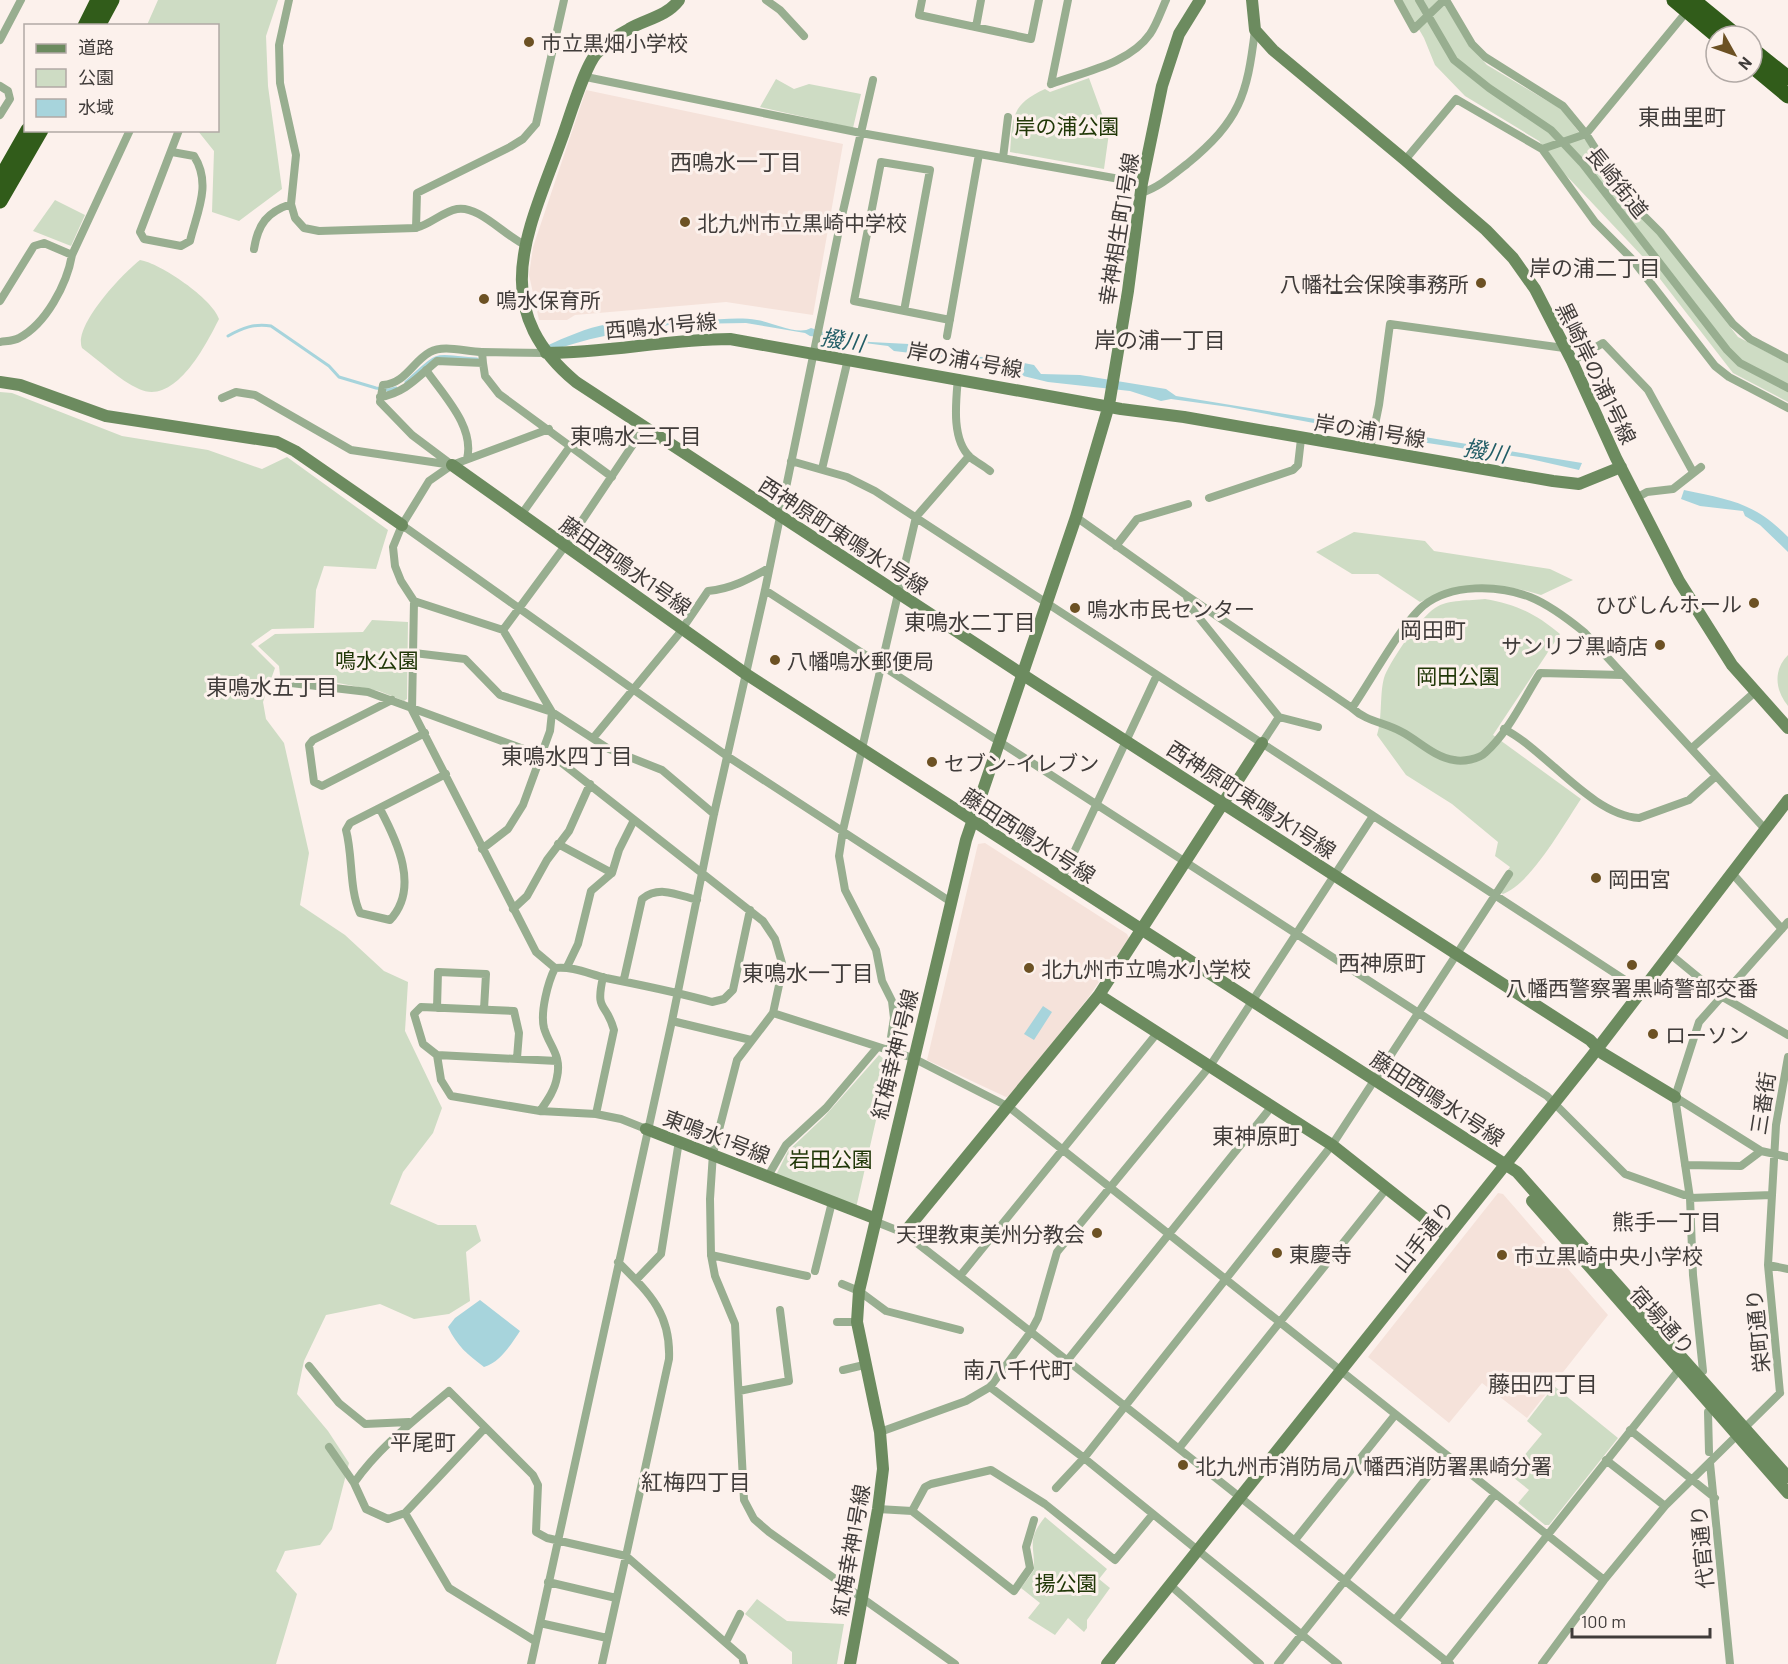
<svg xmlns="http://www.w3.org/2000/svg" width="1788" height="1664" viewBox="0 0 1788 1664" font-family="Barlow,'Noto Sans JP',sans-serif">
	<style>
		.built { fill: #f5e2da }
		.green { fill: #cedcc4 }
		.water { fill: #a7d4dc }
		.lines { fill: none; stroke-linecap: round; stroke-linejoin: round }
		.stream { stroke: #a7d4dc; stroke-width: 3 }
		.street { stroke: #98ae90; stroke-width: 8 }
		.secondary { stroke: #6c8b5f; stroke-width: 12 }
		.highway { stroke: #315c1a; stroke-width: 15 }
		.poi-dot { fill: #6c5123; stroke: #fcf1ec; stroke-width: 2 }
		.labels { text-anchor: middle; dominant-baseline: central; stroke-width: 6; stroke-linejoin: round; paint-order: stroke }
		.poi-label { font-size: 21px; fill: #403c3a; stroke: #fcf1ec; text-anchor: start }
		.park-label { font-size: 21px; fill: #213808; stroke: #fcf1ec }
		.street-label { font-size: 21px; fill: #403c3a; stroke: #fcf1ec }
		.neighbourhood-label { font-size: 22px; fill: #403c3a; stroke: #fcf1ec }
		.water-label { font-size: 22px; font-style: italic; fill: #215d66; stroke: #fcf1ec }
	</style>
	<rect width="100%" height="100%" fill="#fcf1ec"/>
	<path class="built" d="M586 90 843 144 813 315 726 302 575 315 567 320H539L529 275 533 247Z
		M985 843 1127 934 1129 938 1088 998 1010 1096 1006 1097 927 1060 978 844Z
		M1498 1193 1503 1194 1608 1315 1527 1418 1482 1383 1449 1423 1368 1357Z"/>
	<path class="green" d="M158 0H278L266 36 268 86 282 189 239 221 212 212 214 151 198 131 218 130V26L147 25Z
		M1402 0H1442L1469 46 1487 65 1561 109 1738 337 1788 363V402L1733 373 1643 257 1563 172 1539 141 1465 96 1435 65 1424 38Z
		M1089 78 1109 133 1104 169 1010 152C1013 118 1010 105 1045 89L1050 92Z
		M776 79 794 89 809 84 861 94 853 128 760 107Z
		M55 200 85 215 71 246 33 231Z
		M140 260C160 263 213 299 219 319 206 345 175 406 139 389 119 380 100 361 82 348 73 326 122 274 140 260Z
		M0 392 12 393 122 436 208 450 262 469 287 457 388 530 376 569 324 566 316 590 314 628 272 629 251 644 275 668 263 702 266 719 284 743 309 853 300 905 345 935 384 971 408 982 405 1031 442 1108 433 1133 403 1172 390 1204 438 1225H476L481 1241 466 1252 470 1301 449 1314 414 1319 380 1304 326 1315 304 1361 297 1394 328 1431 349 1463 332 1529 320 1545 285 1551 276 1571 297 1594 276 1664H0Z
		M1354 532 1425 541 1434 551 1550 569 1573 580 1541 595C1498 581 1461 583 1420 602L1378 574H1352L1316 552Z
		M1485 599C1516 604 1536 614 1560 634L1493 735 1581 799C1564 824 1531 884 1503 894L1495 890 1510 867 1495 856 1498 842 1452 804 1406 775 1377 735C1383 717 1379 691 1385 675 1393 657 1419 619 1435 608 1448 599 1470 601 1485 599Z
		M372 620 408 622 407 699 404 701 379 691 333 682 325 684 292 680 281 684 279 666 258 646 275 634 363 632Z
		M1788 655V706C1775 690 1773 670 1788 655Z
		M879 1055 889 1063 856 1208 776 1175 788 1151 824 1117Z
		M1554 1386 1618 1438 1549 1525H1545L1518 1503 1529 1490 1509 1474 1542 1434 1527 1421Z
		M1045 1517 1107 1569 1099 1579 1110 1588 1087 1620V1628L1084 1632 1068 1618 1055 1635 1028 1618 1040 1603 1021 1588 1034 1570C1035 1544 1026 1541 1045 1517Z
		M757 1599 787 1621 844 1624 837 1664H792V1652L745 1614Z"/>
	<path class="water" d="M678 317C703 324 731 315 757 320 772 322 798 336 811 328L833 335 870 342 909 344 953 356 984 357 993 364 1010 368 1019 362 1034 365 1041 374 1080 375 1166 389 1176 396 1582 463 1579 470 1526 458 1388 437 1229 407 1171 399 1161 401 1130 391 1048 382 944 357 894 351 888 346 810 336 805 333 746 323 686 324C676 321 669 326 659 327 620 332 586 338 549 352L546 346C566 337 586 328 608 324 632 320 655 325 678 317Z
		M1684 490C1730 500 1754 502 1788 537V552L1760 525 1745 516 1743 511 1700 506 1681 499Z
		M1043 1006 1052 1012 1034 1040 1024 1034Z
		M480 1300 520 1331C511 1344 501 1362 484 1367 468 1355 457 1346 448 1327L455 1318Z"/>
	<g class="lines">
		<path class="stream" d="M228 336C242 328 255 323 271 326L329 366 339 377 376 388 388 390 396 388
			M406 382C442 350 430 356 477 359"/>
		<path class="street" d="M289 0 279 45 280 83 296 155 291 204 295 218 304 228 319 231 416 228C431 224 442 212 457 209 478 205 504 235 525 245
			M766 0 780 10 804 36
			M922 0 919 15 1031 39 1039 0
			M1398 0 1414 29 1444 0
			M1419 0 1454 60 1489 88 1551 130 1583 164 1727 350 1740 363 1788 388
			M1446 0 1472 44 1485 57 1563 106 1586 134 1629 201 1660 232 1733 324 1750 339 1788 359
			M976 27 981 0
			M0 40 21 0
			M586 77 861 133 1142 183
			M1051 84C1083 72 1129 64 1150 34 1157 24 1161 11 1166 0
			M1051 84 1068 0
			M0 86 8 91 10 99 0 115
			M1542 149 1595 222 1632 259 1715 366 1729 377 1788 408
			M172 152 194 156C212 184 197 212 190 241L181 246 144 239 140 232 179 130
			M1003 158 1008 117
			M1405 160 1456 99 1542 149 1586 134 1688 10
			M1141 193C1158 188 1173 175 1187 164 1240 120 1247 96 1255 30
			M841 220 869 227
			M416 228 417 193 510 147 523 139 536 124 564 0
			M254 249C258 224 267 212 291 204
			M0 301 34 246 44 243 72 255
			M904 311 930 170 881 162 854 301 950 320
			M947 336 979 154
			M0 342C6 341 14 341 19 338 46 324 67 284 72 255L130 130
			M482 352C466 352 444 344 430 352 412 362 406 383 383 385L380 402 412 435 452 465 429 481 402 525 393 547 395 566 401 581 414 601 412 710 536 952 555 968C548 982 540 1012 544 1028 549 1046 562 1055 557 1077 555 1090 547 1101 540 1111
			M1572 361 1603 343 1648 390 1693 472
			M483 363 485 376 499 394 612 477
			M426 370C444 396 475 427 467 459
			M958 378C956 401 951 439 970 457 976 462 984 466 990 471
			M380 397C405 393 418 377 437 361L483 363 482 352 546 353
			M222 398 236 392 255 395 351 450 452 465 549 429
			M1370 449 1379 405 1390 324 1564 348
			M791 461 847 477 875 491 1642 991
			M822 469 848 359
			M1638 497 1647 492 1673 489 1701 467
			M1209 498 1293 470 1298 465 1301 439
			M521 515 571 445
			M1076 517 1186 595 1192 609 1279 717 1262 743
			M402 525 727 756 951 902
			M1116 546 1137 519 1188 504
			M765 590 1547 1096 1625 1174 1684 1195 1689 1194
			M1186 595 1352 708C1370 682 1401 625 1423 606 1451 583 1499 585 1530 597 1550 605 1568 619 1584 632L1765 829
			M414 601 503 630
			M414 653 465 659 500 695 552 712 609 749 662 770 714 814
			M291 683 368 692 562 763 763 921 775 939 782 963 781 976 773 1013 737 1060 713 1153 710 1199 711 1255 715 1276 735 1324 744 1500 754 1519 769 1532 955 1664
			M392 700 313 740 309 745 314 782 322 786 425 733
			M1352 708C1367 722 1384 722 1402 732 1419 741 1434 757 1454 760 1463 762 1479 759 1485 753 1508 733 1524 698 1540 673L1623 675
			M1279 717 1318 727
			M1504 729C1546 750 1591 815 1639 818L1689 800 1716 776
			M594 737 678 635 708 591C731 589 749 579 769 568
			M1692 748 1755 692
			M380 809C397 841 420 888 390 920L360 913C349 889 353 856 346 830L350 823 446 774
			M558 844 612 873
			M482 849 508 829 523 805 550 731 552 712 503 630 565 546 644 428
			M1731 872 1782 929
			M1062 878 1157 675
			M513 909 527 896 547 860 569 831 590 784
			M1670 954 1721 996 1788 1035
			M567 967 578 944 591 891 612 873 619 850 634 820
			M555 968C573 966 589 974 606 978 641 985 677 992 712 1002L724 999 733 990 750 910
			M624 979 642 899C659 885 678 895 697 900
			M437 1008 438 972 486 974 484 1009
			M773 1013 913 1058 1009 1107 1604 1580
			M672 1021 751 1040
			M889 1050 894 1018 892 1001 882 981 876 950 845 890 839 856 843 830 916 517 969 456
			M437 1055 423 1044 414 1014 421 1007 514 1011 519 1033 517 1058
			M557 1061 437 1055 441 1080 451 1096 540 1111 596 1114 621 1119 646 1129
			M1675 1097 1690 1198 1693 1275 1703 1371
			M1675 1097 1699 1022 1788 922
			M1675 1097 1761 1151 1788 1157
			M596 1114 614 1030C606 1001 595 1013 603 977
			M1685 1165 1741 1166 1761 1151
			M768 1176 786 1145 826 1108 876 1049
			M1690 1198 1772 1195
			M874 1218 879 1223 904 1233C1088 1375 1268 1520 1450 1664
			M711 1255 807 1276
			M618 1262C649 1293 671 1313 669 1359L626 1556 742 1657 744 1664
			M1768 1265 1776 1125 1788 1057
			M815 1271 832 1202
			M960 1276 1158 1032
			M636 1280 661 1254 679 1141
			M842 1284 859 1291 886 1311 960 1330
			M837 1322H857
			M1066 1362 1272 1106
			M309 1366 339 1403 365 1424 409 1422
			M843 1370 864 1365
			M990 1387 1084 1458 1338 1664
			M739 1391 789 1381 780 1310
			M1780 1393 1768 1265 1788 1269
			M1708 1412 1709 1452
			M1630 1430 1715 1498
			M880 1432 966 1401 990 1387 1030 1333 1038 1318 1057 1252 1210 1066 1373 816
			M329 1447 354 1483 366 1509 388 1519 405 1513 449 1588 535 1641
			M1180 1447 1387 1188
			M1606 1460 1665 1506
			M1710 1463 1730 1664
			M354 1483C380 1446 415 1420 449 1391L533 1475 538 1485 536 1532 547 1538 626 1556 602 1664
			M1056 1488 1084 1458 1332 1145 1509 874
			M878 1509 912 1511 1014 1591 1030 1568 1026 1547 1034 1520
			M912 1511 925 1487 931 1484 991 1470 1045 1504 1115 1560 1153 1514
			M405 1513 485 1428
			M1295 1540 1395 1415
			M548 1582 616 1598
			M1170 1585 1260 1664
			M1395 1620 1495 1494
			M540 1623 607 1638
			M726 1642 740 1614
			M531 1664 672 1021 714 814 765 590 841 220 873 80
			M1278 1664 1445 1455
			M1445 1664 1682 1366
			M1542 1664 1604 1580 1665 1506 1780 1393"/>
		<path class="secondary" d="M679 0C666 17 646 19 629 29 617 35 605 45 596 54 584 68 569 119 562 138 529 230 485 306 576 382L1031 680 1590 1040 1602 1053 1675 1097
			M1252 0 1255 30 1273 50 1405 160 1486 230 1513 258 1535 289 1572 361 1616 458 1679 581 1732 665 1788 728
			M546 353C608 353 668 339 730 339L1121 409 1184 417 1553 481 1579 484 1621 467
			M0 382 20 385 106 416 277 442 295 451 402 525
			M452 465 746 674 1517 1172 1788 1477
			M1099 995 1332 1145 1447 1236
			M646 1129 874 1218
			M1532 1201 1788 1493
			M904 1233 1099 995 1262 743
			M850 1664 878 1509 883 1469 880 1432 857 1322 859 1291 966 840 1076 517 1109 405 1128 291 1142 183 1162 86 1179 34 1200 0
			M1107 1664 1591 1057 1788 800"/>
		<path class="highway" d="M1674 0 1717 36
			M1693 0 1737 36
			M85 26 98 0
			M98 26 112 0
			M1752 49 1788 78
			M1752 66 1788 96
			M0 179 28 130
			M0 201 41 130"/>
	</g>
	<g class="poi-dot">
		<circle cx="529" cy="42" r="6"/>
		<circle cx="685" cy="222" r="6"/>
		<circle cx="1481" cy="283" r="6"/>
		<circle cx="484" cy="299" r="6"/>
		<circle cx="1754" cy="603" r="6"/>
		<circle cx="1075" cy="608" r="6"/>
		<circle cx="1660" cy="645" r="6"/>
		<circle cx="775" cy="660" r="6"/>
		<circle cx="932" cy="762" r="6"/>
		<circle cx="1596" cy="878" r="6"/>
		<circle cx="1632" cy="965" r="6"/>
		<circle cx="1029" cy="968" r="6"/>
		<circle cx="1653" cy="1034" r="6"/>
		<circle cx="1097" cy="1233" r="6"/>
		<circle cx="1277" cy="1253" r="6"/>
		<circle cx="1502" cy="1255" r="6"/>
		<circle cx="1183" cy="1465" r="6"/>
	</g>
	<g class="labels">
		<g class="poi-label">
			<text x="541" y="42">市立黒畑小学校</text>
			<text x="697" y="222">北九州市立黒崎中学校</text>
			<text x="1469" y="283" text-anchor="end">八幡社会保険事務所</text>
			<text x="496" y="299">鳴水保育所</text>
			<text x="1742" y="603" text-anchor="end">ひびしんホール</text>
			<text x="1087" y="608">鳴水市民センター</text>
			<text x="1648" y="645" text-anchor="end">サンリブ黒崎店</text>
			<text x="787" y="660">八幡鳴水郵便局</text>
			<text x="944" y="762">セブン-イレブン</text>
			<text x="1608" y="878">岡田宮</text>
			<text x="1041" y="968">北九州市立鳴水小学校</text>
			<text x="1632" y="987" text-anchor="middle">八幡西警察署黒崎警部交番</text>
			<text x="1665" y="1034">ローソン</text>
			<text x="1085" y="1233" text-anchor="end">天理教東美州分教会</text>
			<text x="1289" y="1253">東慶寺</text>
			<text x="1514" y="1255">市立黒崎中央小学校</text>
			<text x="1195" y="1465">北九州市消防局八幡西消防署黒崎分署</text>
		</g>
		<g class="park-label">
			<text x="1067" y="125">岸の浦公園</text>
			<text x="377" y="659">鳴水公園</text>
			<text x="1458" y="675">岡田公園</text>
			<text x="831" y="1158">岩田公園</text>
			<text x="1066" y="1582">揚公園</text>
		</g>
		<g class="street-label">
			<text transform="translate(1618 182) rotate(51)">長崎街道</text>
			<text transform="translate(1118 229) rotate(-81)">幸神相生町1号線</text>
			<text transform="translate(661 325) rotate(-5)">西鳴水1号線</text>
			<text transform="translate(965 359) rotate(10)">岸の浦4号線</text>
			<text transform="translate(1597 373) rotate(64)">黒崎岸の浦1号線</text>
			<text transform="translate(1370 430) rotate(9)">岸の浦1号線</text>
			<text transform="translate(844 535) rotate(33)">西神原町東鳴水1号線</text>
			<text transform="translate(626 565) rotate(35)">藤田西鳴水1号線</text>
			<text transform="translate(1252 799) rotate(33)">西神原町東鳴水1号線</text>
			<text transform="translate(1029 835) rotate(33)">藤田西鳴水1号線</text>
			<text transform="translate(894 1054) rotate(-76)">紅梅幸神1号線</text>
			<text transform="translate(1438 1098) rotate(33)">藤田西鳴水1号線</text>
			<text transform="translate(1762 1103) rotate(-81)">三番街</text>
			<text transform="translate(717 1136) rotate(21)">東鳴水1号線</text>
			<text transform="translate(1423 1236) rotate(-51)">山手通り</text>
			<text transform="translate(1663 1320) rotate(48)">宿場通り</text>
			<text transform="translate(1757 1331) rotate(-96)">栄町通り</text>
			<text transform="translate(1701 1547) rotate(-95)">代官通り</text>
			<text transform="translate(850 1550) rotate(-80)">紅梅幸神1号線</text>
		</g>
		<g class="neighbourhood-label">
			<text x="1682" y="116">東曲里町</text>
			<text x="736" y="161">西鳴水一丁目</text>
			<text x="1595" y="267">岸の浦二丁目</text>
			<text x="1160" y="339">岸の浦一丁目</text>
			<text x="636" y="435">東鳴水三丁目</text>
			<text x="970" y="621">東鳴水二丁目</text>
			<text x="1433" y="629">岡田町</text>
			<text x="272" y="686">東鳴水五丁目</text>
			<text x="567" y="755">東鳴水四丁目</text>
			<text x="1382" y="962">西神原町</text>
			<text x="808" y="972">東鳴水一丁目</text>
			<text x="1256" y="1135">東神原町</text>
			<text x="1667" y="1221">熊手一丁目</text>
			<text x="1018" y="1369">南八千代町</text>
			<text x="1543" y="1383">藤田四丁目</text>
			<text x="423" y="1441">平尾町</text>
			<text x="696" y="1481">紅梅四丁目</text>
		</g>
		<g class="water-label">
			<text transform="translate(843 339) rotate(9)">撥川</text>
			<text transform="translate(1486 450) rotate(10)">撥川</text>
		</g>
	</g>
	<rect x="24" y="24" width="195" height="108" fill="#fcf1ec" stroke="#b1a9a5" stroke-width="1.5"/>
	<rect x="36" y="44" width="30" height="9" fill="#6c8b5f" stroke="#b1a9a5" stroke-width="1.5"/>
	<text x="78" y="54" font-size="18" fill="#403c3a">道路</text>
	<rect x="36" y="69" width="30" height="18" fill="#cedcc4" stroke="#b1a9a5" stroke-width="1.5"/>
	<text x="78" y="84" font-size="18" fill="#403c3a">公園</text>
	<rect x="36" y="99" width="30" height="18" fill="#a7d4dc" stroke="#b1a9a5" stroke-width="1.5"/>
	<text x="78" y="114" font-size="18" fill="#403c3a">水域</text>
	<g transform="translate(1734 54) rotate(130)"><circle r="28" fill="#fcf1ec" stroke="#b1a9a5" stroke-width="1.5"/>
	<path d="M0-4.5L10 22L0 15L-10 22Z" fill="#6c5123"/>
	<text y="-9" font-size="16" font-weight="bold" text-anchor="middle" fill="#403c3a">N</text>
	</g>
	<path d="M1572 1628v9h138v-9" fill="none" stroke="#403c3a" stroke-width="3"/>
	<text x="1581" y="1628" font-size="18" fill="#403c3a" stroke="#fcf1ec" stroke-width="4.5" paint-order="stroke">100 m</text>
</svg>
